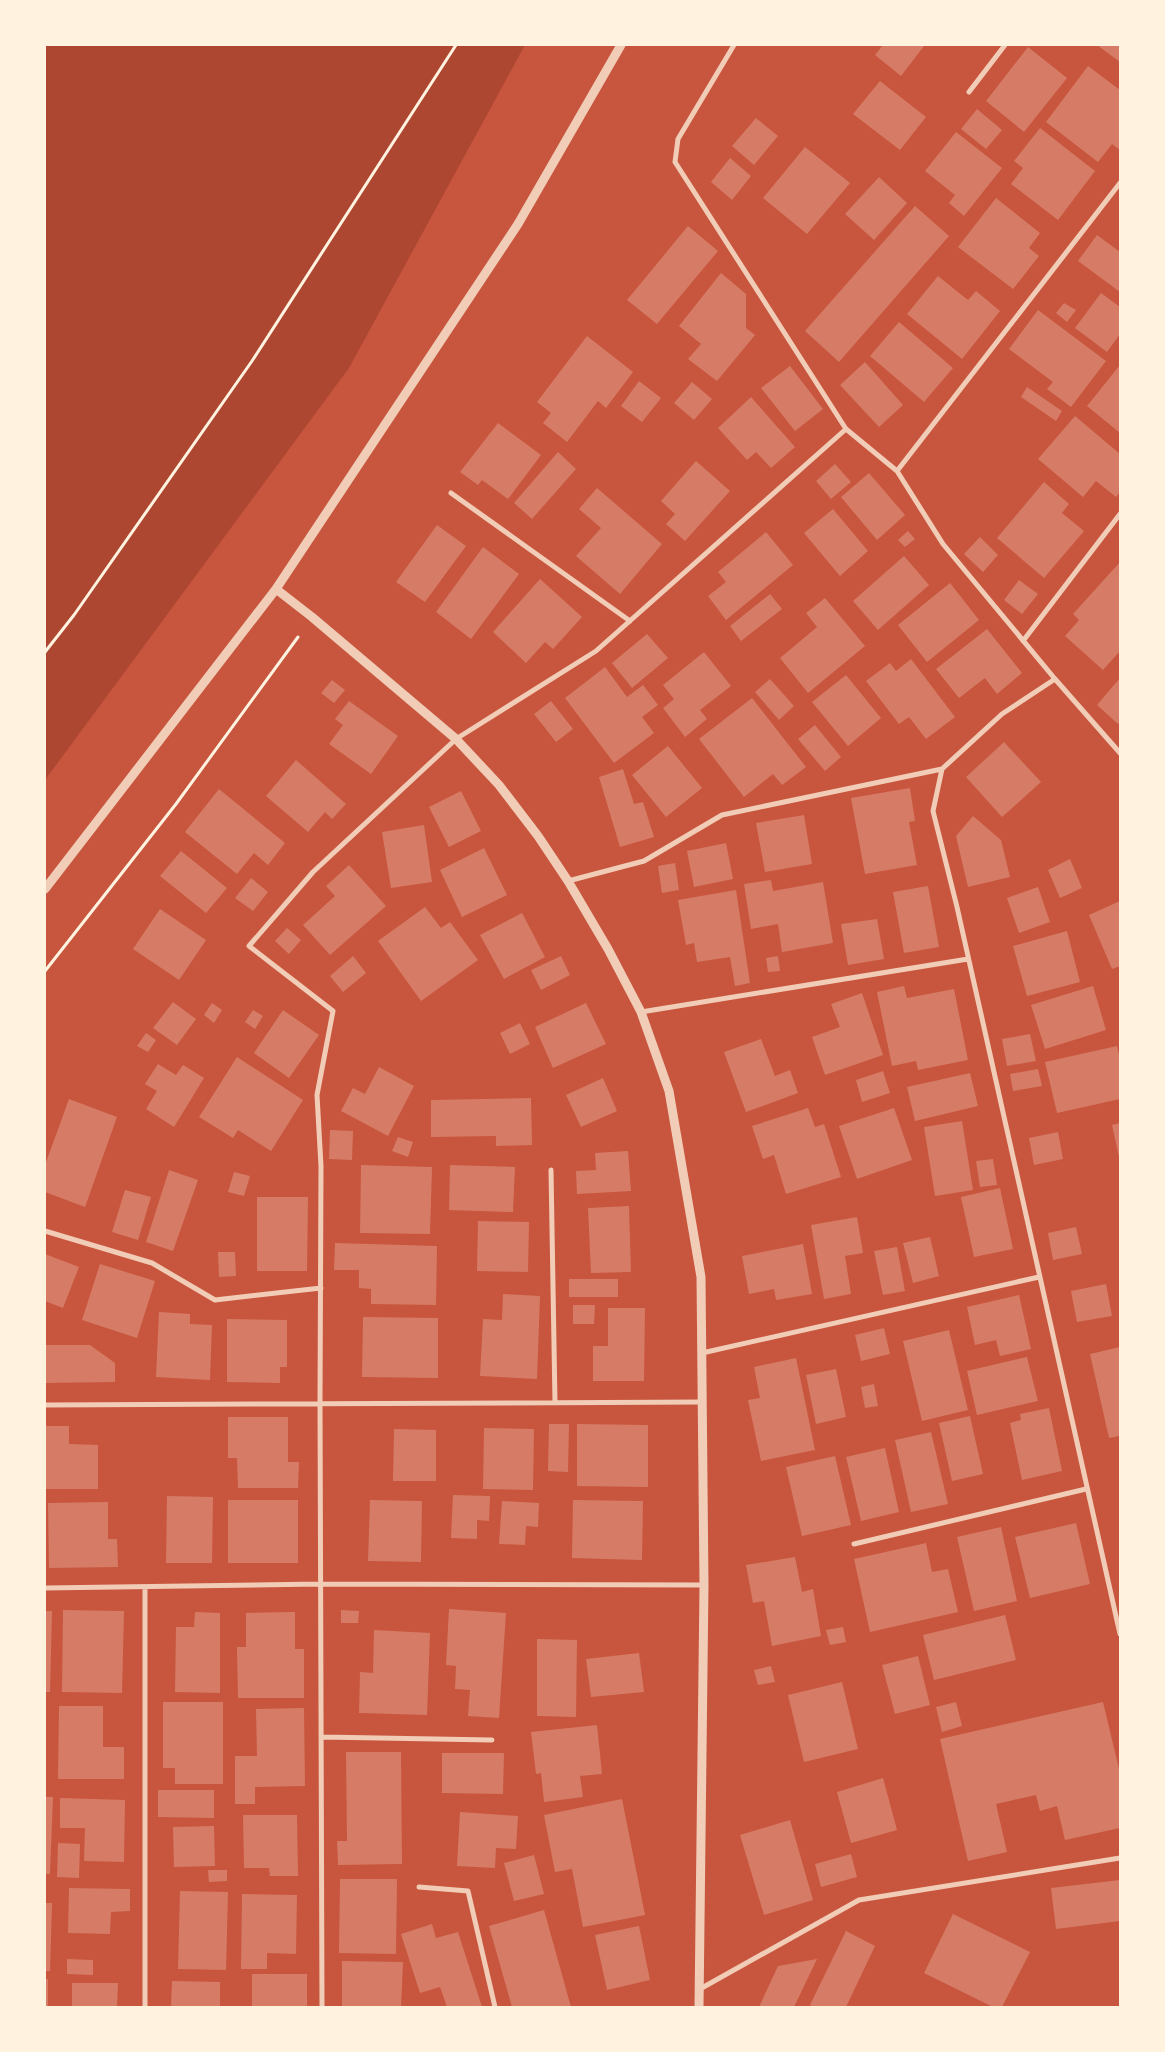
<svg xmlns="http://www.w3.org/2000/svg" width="1165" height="2052" viewBox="0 0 1165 2052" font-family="'Asap Condensed',sans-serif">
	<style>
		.green { fill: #ae4732 }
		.building { fill: #d67c66 }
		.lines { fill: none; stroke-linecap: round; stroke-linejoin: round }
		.path { stroke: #fff3e0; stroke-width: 3 }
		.minor { stroke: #f1ccb7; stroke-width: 5 }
		.tertiary { stroke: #f1ccb7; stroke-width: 9 }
	</style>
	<rect width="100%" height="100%" fill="#c8553d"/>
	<path class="green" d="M45 45H525L349 368 45 780Z"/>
	<path class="building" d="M883 45H922L924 46 901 76 875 55Z
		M1097 45H1120V62Z
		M1028 47 1067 78 1024 132 986 101Z
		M1088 66 1120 90V150L1112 144 1098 162 1046 122Z
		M880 81 926 117 900 150 853 114Z
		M977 109 1002 130 986 149 961 129Z
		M756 118 778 136 754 165 732 146Z
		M1040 128 1095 171 1058 220 1011 184 1023 168 1014 161Z
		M956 132 1002 168 964 216 949 203 955 195 925 171Z
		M805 147 850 183 807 234 763 198Z
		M730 158 751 176 732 200 711 182Z
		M879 177 907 203 874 240 845 214Z
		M996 198 1040 233 1029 248 1039 256 1013 289 958 247Z
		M915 206 949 236 839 362 805 331Z
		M688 226 718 251 657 324 627 300Z
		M1097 235 1120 252V292L1078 261Z
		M721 273 746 294V328L755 335 717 381 688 359 701 344 679 326Z
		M938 276 968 300 976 291 1000 311 962 359 907 314Z
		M1101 293 1120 307V334L1107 352 1075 328Z
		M1064 303 1076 310 1067 322 1056 313Z
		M1038 310 1106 361 1071 407 1047 389 1053 382 1009 349Z
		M899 322 953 368 924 402 870 356Z
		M587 336 633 372 606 408 598 401 567 442 543 423 551 413 537 402Z
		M865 362 903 405 879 427 840 385Z
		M1120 365V433L1087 406Z
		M790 366 823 409 795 431 761 388Z
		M639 381 661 398 642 422 621 406Z
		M692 382 712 399 694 420 674 403Z
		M1027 387 1062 411 1056 421 1021 397Z
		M751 397 795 447 771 468 756 452 747 460 718 428Z
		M1075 416 1120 454V492L1116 497 1096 481 1083 497 1038 459Z
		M498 423 541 455 508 499 482 480 478 485 460 472Z
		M558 452 576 469 532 519 514 503Z
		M696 461 730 491 685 541 666 524 675 514 661 501Z
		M835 464 851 482 831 499 816 481Z
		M869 473 905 515 877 540 841 497Z
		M1044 482 1069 504 1062 513 1084 531 1044 578 997 538Z
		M597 488 662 544 620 594 576 556 601 528 579 509Z
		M833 509 868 551 840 576 804 533Z
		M437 525 466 546 425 602 396 582Z
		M908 531 915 539 905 547 898 540Z
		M766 532 793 565 726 620 708 596 726 582 718 572Z
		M980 537 998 555 983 572 964 554Z
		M483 547 519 574 471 639 436 612Z
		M904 556 929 585 878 630 853 601Z
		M1120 562V651L1103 670 1065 636 1079 620 1073 614Z
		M540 579 582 617 553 649 545 642 526 663 493 632Z
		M1019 580 1038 594 1022 614 1004 600Z
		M950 583 979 620 927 662 898 625Z
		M770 594 782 609 741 641 730 626Z
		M825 598 865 646 808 693 780 658 817 627 806 613Z
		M987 629 1022 673 997 694 985 678 959 698 936 669Z
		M647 634 668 658 632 688 612 663Z
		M704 652 731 686 700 710 707 719 685 737 663 708 674 699 663 685Z
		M911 659 955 717 926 739 909 717 899 724 866 681 890 663 896 671Z
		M605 667 627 697 643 685 658 705 642 717 654 733 614 763 565 698Z
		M846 675 881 718 848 746 812 702Z
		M1120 678V722L1118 724 1097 705Z
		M770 679 794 706 779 720 755 692Z
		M332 680 345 690 334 703 321 693Z
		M752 698 806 767 782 785 773 774 744 797 699 739Z
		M349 701 398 736 371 774 329 744 343 725 335 719Z
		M551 701 573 729 556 742 534 714Z
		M815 725 841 757 825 771 798 739Z
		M1004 742 1041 782 1002 817 966 777Z
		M668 746 702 788 666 817 632 775Z
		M296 760 346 804 332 819 325 812 308 832 266 796Z
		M623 769 634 804 643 802 654 837 620 847 599 777Z
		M910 788 915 821 909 822 917 865 865 874 851 798Z
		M219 789 285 843 268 865 254 853 237 874 185 832Z
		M461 791 481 831 449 847 429 807Z
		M804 815 812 864 765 872 756 823Z
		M973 816 1001 840 1010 877 968 887 956 836Z
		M424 825 432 882 391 888 382 832Z
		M726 843 733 879 694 887 687 851Z
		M484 848 507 895 462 917 440 870Z
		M181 851 227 888 206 913 160 876Z
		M1070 859 1082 888 1060 898 1048 870Z
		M675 863 679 890 662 893 658 866Z
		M349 865 386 906 330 955 303 925 335 896 326 886Z
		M251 878 268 892 253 911 235 898Z
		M771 880 773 891 823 882 833 943 782 952 778 924 751 929 744 884Z
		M928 886 939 947 904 953 893 892Z
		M1038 887 1050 922 1019 933 1007 898Z
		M736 890 750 983 735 986 730 957 697 962 694 943 686 945 678 900Z
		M1120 901V966L1112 969 1089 915Z
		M425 907 441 928 450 922 478 960 421 1001 378 941Z
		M160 909 206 940 179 980 133 949Z
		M522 913 545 957 504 979 480 935Z
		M877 919 884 959 848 965 841 924Z
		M287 928 301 940 289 954 275 941Z
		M1067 931 1080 982 1027 996 1013 946Z
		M353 956 366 973 343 992 330 976Z
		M561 956 570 975 541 990 531 970Z
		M778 956 780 971 768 972 766 958Z
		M904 986 907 998 954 989 968 1060 918 1070 916 1061 892 1066 877 992Z
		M1093 986 1106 1030 1045 1049 1031 1005Z
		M862 993 883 1055 825 1075 812 1037 840 1027 831 1004Z
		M173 1002 196 1019 177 1045 153 1028Z
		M212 1003 222 1010 214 1023 204 1015Z
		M586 1003 606 1044 553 1068 535 1027Z
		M253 1010 263 1016 255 1029 245 1022Z
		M283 1010 319 1035 289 1078 254 1053Z
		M520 1023 530 1044 510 1054 500 1033Z
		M146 1033 156 1040 148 1052 137 1046Z
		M1030 1034 1036 1061 1007 1066 1002 1039Z
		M761 1039 775 1076 790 1070 798 1093 746 1112 724 1052Z
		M1117 1046 1120 1059V1099L1057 1113 1045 1062Z
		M237 1057 303 1100 271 1151 238 1130 233 1138 199 1117Z
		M158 1064 176 1075 183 1065 204 1078 174 1127 146 1109 157 1091 145 1084Z
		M379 1067 414 1086 388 1136 341 1111 353 1088 365 1094Z
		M1038 1069 1042 1086 1013 1091 1010 1074Z
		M883 1071 890 1093 862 1102 856 1080Z
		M970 1073 978 1106 915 1121 907 1087Z
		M603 1078 617 1111 581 1127 566 1095Z
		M531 1098 532 1145 496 1146V1136L431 1137V1100Z
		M69 1099 117 1117 85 1207 45 1192V1165Z
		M808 1108 815 1127 824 1124 841 1177 786 1194 774 1155 763 1159 752 1126Z
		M894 1108 912 1160 857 1179 839 1126Z
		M962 1121 973 1190 935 1196 924 1127Z
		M1120 1123V1157H1119L1112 1125Z
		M330 1130 353 1131 352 1160 329 1159Z
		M1058 1132 1063 1159 1034 1165 1029 1138Z
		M398 1137 413 1142 408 1157 392 1151Z
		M628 1151 631 1191 577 1194 576 1171 596 1170 595 1153Z
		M993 1159 997 1185 980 1187 976 1161Z
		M361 1165 432 1167 430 1234 360 1233Z
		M450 1165 515 1167 513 1212 449 1210Z
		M169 1170 198 1180 173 1251 146 1242Z
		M234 1172 250 1176 244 1196 228 1192Z
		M1000 1188 1013 1249 974 1257 961 1197Z
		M125 1190 151 1197 138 1240 112 1232Z
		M257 1197H308L307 1271H257Z
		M629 1206 631 1272 591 1273 588 1208Z
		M857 1217 863 1253 845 1256 851 1294 824 1299 811 1225Z
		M478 1221 529 1222 528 1272 477 1271Z
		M1076 1227 1082 1254 1053 1260 1048 1233Z
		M930 1237 939 1276 913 1283 903 1243Z
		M335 1243 437 1246 436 1305 371 1304V1289L359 1288V1270H334Z
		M803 1244 812 1294 776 1300 774 1289 749 1294 742 1256Z
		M897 1247 905 1291 883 1295 874 1251Z
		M218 1252H235L236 1276 219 1277Z
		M45 1254 79 1267 63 1308 45 1301Z
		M100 1264 155 1281 137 1338 82 1320Z
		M569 1279H618V1297H569Z
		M1106 1284 1112 1316 1077 1322 1071 1291Z
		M503 1294 540 1296 537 1379 480 1376 483 1319 502 1320Z
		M1019 1295 1031 1349 1000 1356 996 1340 975 1345 967 1307Z
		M573 1305H595L594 1324H573Z
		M608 1308H645L644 1381H593V1346H608Z
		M159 1312 190 1314V1324L212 1325 210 1380 156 1377Z
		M363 1317 438 1318V1378L362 1377Z
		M227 1319 287 1320V1367H280V1383L227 1382Z
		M884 1328 890 1354 861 1361 855 1335Z
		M949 1330 968 1410 922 1421 903 1341Z
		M45 1345H90L115 1363V1382L45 1383Z
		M1120 1347V1436L1109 1438 1090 1354Z
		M1027 1357 1038 1401 977 1415 967 1371Z
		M796 1358 815 1450 761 1461 748 1400 760 1398 754 1367Z
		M836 1369 846 1417 816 1424 806 1375Z
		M874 1384 878 1406 865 1408 861 1387Z
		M1049 1408 1062 1471 1022 1480 1010 1423 1021 1420 1020 1414Z
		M970 1416 983 1474 952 1481 939 1423Z
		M228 1417H288V1462H299L298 1488H238L237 1458H228Z
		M549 1424H569L568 1472 548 1471Z
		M577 1424 648 1425V1487L577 1486Z
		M45 1426H69V1444L98 1445V1489H45Z
		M484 1428 534 1429 533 1490 483 1489Z
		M394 1429 436 1430V1481H393Z
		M931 1432 948 1504 911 1512 895 1440Z
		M885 1448 899 1512 861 1521 846 1457Z
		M835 1456 851 1525 802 1536 786 1467Z
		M453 1495 490 1496 489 1521 477 1520V1539L451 1538Z
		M167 1496 213 1497 212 1563H166Z
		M228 1500H298V1563H228Z
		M370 1500 422 1501 421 1562 368 1561Z
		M573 1500 643 1501 642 1560 572 1558Z
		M502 1501 539 1503 538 1527 526 1526 525 1545 499 1544Z
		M108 1502V1539H117L118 1567 49 1568 48 1503Z
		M1076 1523 1090 1584 1030 1598 1015 1537Z
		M1001 1527 1017 1601 974 1611 957 1537Z
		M926 1543 932 1572 948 1569 958 1612 870 1632 854 1559Z
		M795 1557 802 1592 813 1589 821 1636 772 1646 764 1601 753 1603 746 1565Z
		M449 1609 506 1613 499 1718 468 1716 470 1690 455 1689 456 1666 446 1665Z
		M63 1610 124 1611 122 1693 62 1692Z
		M341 1610 359 1611 358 1623H341Z
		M45 1611H52L50 1692H45Z
		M195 1612 220 1613V1693L175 1692 176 1627H194Z
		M295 1612V1649H304V1698H238L237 1647H246V1613Z
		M1005 1615 1016 1660 934 1680 923 1635Z
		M843 1627 846 1642 830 1645 826 1630Z
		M374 1630 430 1633 427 1715 359 1713 360 1672 373 1673Z
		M537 1639 577 1640 576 1717 537 1716Z
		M639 1653 644 1692 591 1697 586 1659Z
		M918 1656 930 1705 895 1714 882 1665Z
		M771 1666 775 1682 758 1685 754 1670Z
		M842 1682 858 1749 804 1762 788 1695Z
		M163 1702H223V1784H175V1768H163Z
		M956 1702 962 1726 942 1732 936 1707Z
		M1103 1702 1120 1773V1828L1065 1840 1057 1806 1040 1811 1036 1795 996 1804 1007 1852 968 1861 940 1739Z
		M59 1706H103V1747H124V1779H58Z
		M304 1708 305 1786 255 1787V1804H235V1756H257L256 1709Z
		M597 1725 602 1774 580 1776 583 1797 544 1802 541 1773 536 1774 531 1732Z
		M346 1752H401L402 1864 338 1865 337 1841H347Z
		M442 1753H504L503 1794 442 1793Z
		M883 1778 897 1830 851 1843 837 1792Z
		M158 1790H214V1818L158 1817Z
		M45 1797H53L50 1874H45Z
		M60 1798 125 1800 124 1862 84 1861 85 1828H60Z
		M622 1799 645 1915 583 1927 572 1869 555 1872 544 1815Z
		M460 1812 518 1816 516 1849 496 1848 495 1868 457 1866Z
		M243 1815H297L298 1876H270L269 1868H244Z
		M790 1820 813 1900 764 1915 740 1835Z
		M214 1826 215 1866 174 1867 173 1827Z
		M58 1843 80 1844 79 1878 57 1877Z
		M851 1854 857 1877 821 1887 815 1864Z
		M534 1855 544 1894 514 1901 504 1863Z
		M208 1870H227V1881L209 1882Z
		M340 1879H397L396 1954 339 1953Z
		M1120 1880V1921L1056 1929 1051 1888Z
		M69 1888 130 1889V1911L111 1912 110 1934 68 1933Z
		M180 1891 228 1892 226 1970 178 1969Z
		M242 1894 297 1895 296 1954 267 1953V1969H241Z
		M45 1903H52L50 1971H45Z
		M544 1910 571 2007H512L489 1926Z
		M953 1914 1030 1952 1002 2007H993L924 1973Z
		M432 1924 436 1938 458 1932 482 2007H447L440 1987 420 1993 401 1934Z
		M639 1926 650 1980 607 1990 595 1935Z
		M846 1931 875 1946 846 2007H813L810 2005Z
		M67 1959 93 1960V1975L67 1974Z
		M817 1959 794 2007H759L778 1966Z
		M342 1961 403 1962 401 2007H342Z
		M252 1974H307V2007H252Z
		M45 1979H48V2007H45Z
		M172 1981 220 1982V2007H171Z
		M72 1983H118L117 2007H72Z"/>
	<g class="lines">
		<path class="path" d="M45 652 74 615 252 361 456 45
			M45 971 176 804 298 637"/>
		<path class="minor" d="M734 45 678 139 675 162 846 429 897 471 943 544 1055 679 1120 753
			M969 92 1005 45
			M897 471 1120 183
			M451 493 630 621
			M1023 641 1120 514
			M1055 679 1002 714 942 769 933 811 957 907 1120 1634
			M568 881 644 861 722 815 942 769
			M641 1012 968 959
			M551 1170 555 1402
			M45 1231 152 1263 215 1300 321 1288
			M702 1353 1039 1277
			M45 1405 702 1402
			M854 1544 1086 1489
			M145 1587V2007
			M45 1588 320 1584 704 1585
			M322 1737 492 1740
			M419 1887 468 1891 495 2007
			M700 1989 859 1900 1120 1858
			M322 2007 320 1402 321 1166 317 1095 333 1011 249 946 313 872 456 739 596 651 846 429"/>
		<path class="tertiary" d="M276 589 312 617 456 739 499 785 538 836 568 881 608 949 641 1012 669 1091 701 1277 704 1585 699 2007
			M45 889 276 589 518 224 621 45"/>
	</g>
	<rect width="1165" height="2052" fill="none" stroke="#fff3e0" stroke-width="92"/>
</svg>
